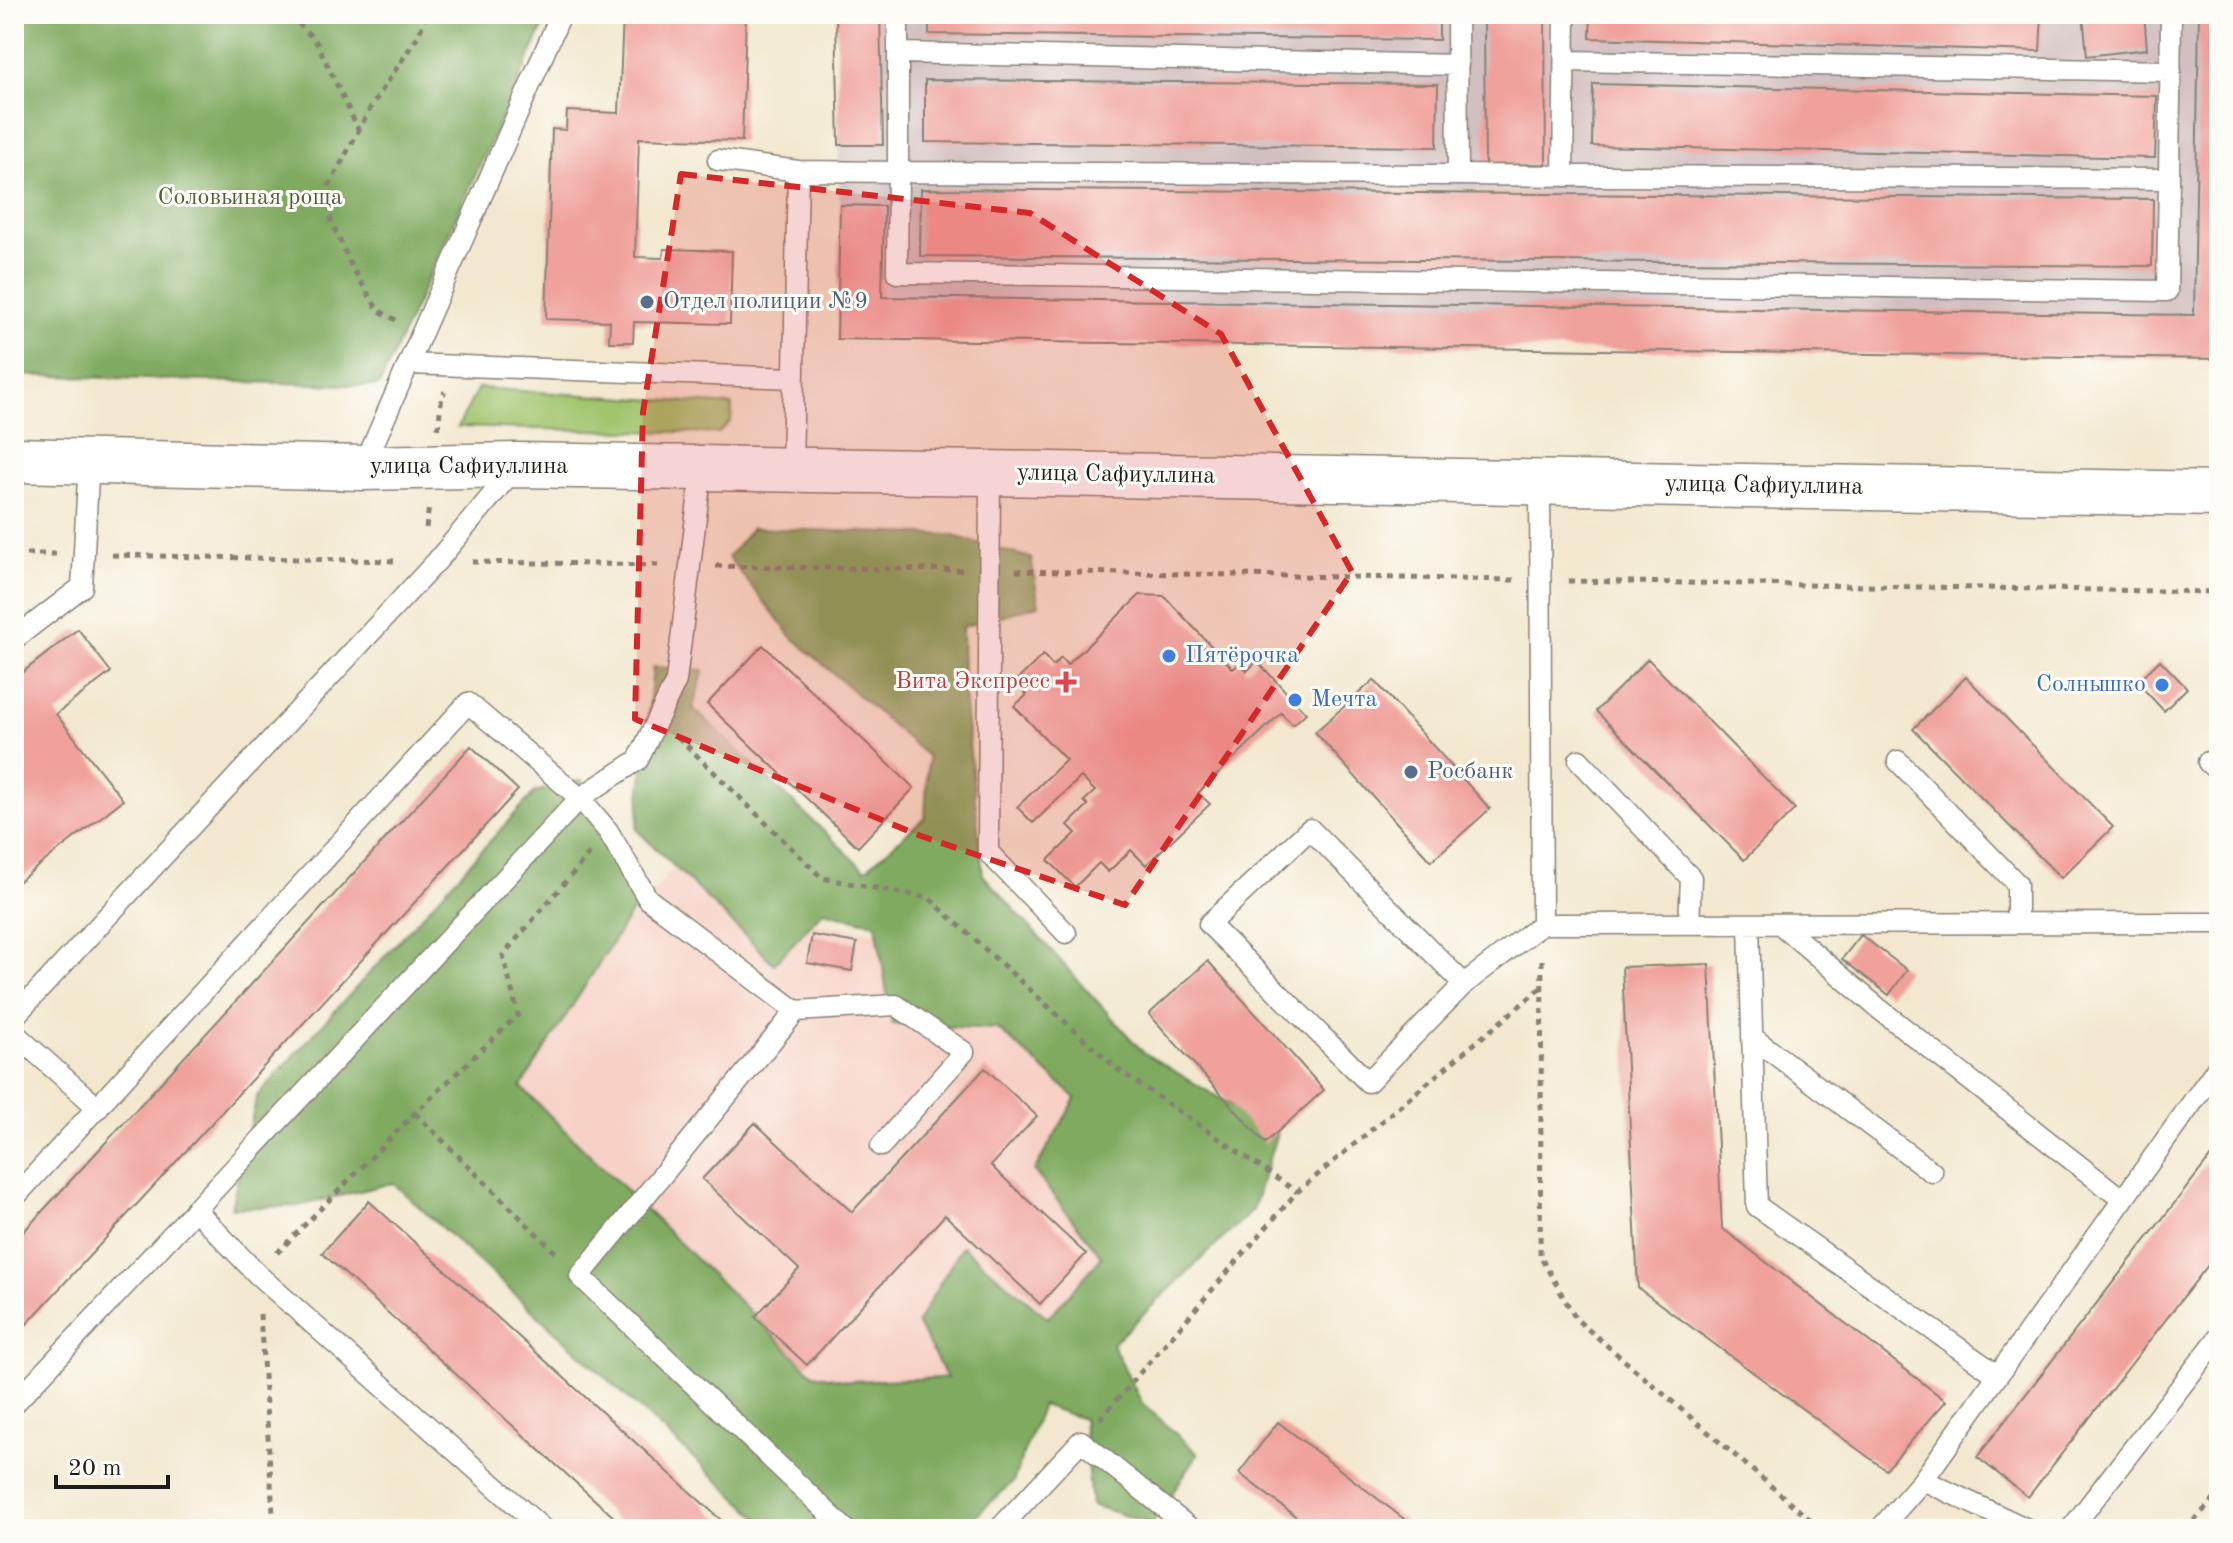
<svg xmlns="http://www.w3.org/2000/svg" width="2233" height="1543" viewBox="0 0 2233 1543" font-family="'Old Standard TT',serif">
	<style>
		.built { fill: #f7d1c6 }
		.industrial { fill: #d2bfbf }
		.green { fill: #a1c46d; stroke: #5e7044; stroke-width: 2 }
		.forest { fill: #80aa60; stroke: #4e633e; stroke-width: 2 }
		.building { fill: #f0a19b }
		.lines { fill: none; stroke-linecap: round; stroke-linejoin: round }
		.lane-casing { stroke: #888276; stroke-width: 23 }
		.secondary-casing { stroke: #888276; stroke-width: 47 }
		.path { stroke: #888276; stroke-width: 5; stroke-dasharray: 6 6; stroke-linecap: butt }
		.lane { stroke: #fff; stroke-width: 20 }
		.secondary { stroke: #fff; stroke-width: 44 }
		.marked { fill: #d62828; fill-opacity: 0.2; stroke: #d62828; stroke-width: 6; stroke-dasharray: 16 10; stroke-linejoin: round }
		.service-dot { fill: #5c6f8a; stroke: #fdfcf7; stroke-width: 3 }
		.shop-dot { fill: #3f7fe0; stroke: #fdfcf7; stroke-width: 3 }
		.health-dot { fill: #e0444e; stroke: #fdfcf7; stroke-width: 3 }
		.labels { text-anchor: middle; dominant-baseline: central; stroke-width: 6; stroke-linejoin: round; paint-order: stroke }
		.park-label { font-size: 24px; fill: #515f3c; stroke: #fdfcf7 }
		.service-label { font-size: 24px; fill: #4e5e75; stroke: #fdfcf7; text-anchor: start }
		.street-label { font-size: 24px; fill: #1c1c1c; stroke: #fdfcf7 }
		.shop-label { font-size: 24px; fill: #366cbe; stroke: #fdfcf7; text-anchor: start }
		.health-label { font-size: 24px; fill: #be3a42; stroke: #fdfcf7; text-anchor: end }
	</style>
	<rect width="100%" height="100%" fill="#fdfcf7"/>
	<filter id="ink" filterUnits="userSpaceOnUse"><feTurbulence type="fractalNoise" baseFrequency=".0125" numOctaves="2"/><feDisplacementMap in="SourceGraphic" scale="16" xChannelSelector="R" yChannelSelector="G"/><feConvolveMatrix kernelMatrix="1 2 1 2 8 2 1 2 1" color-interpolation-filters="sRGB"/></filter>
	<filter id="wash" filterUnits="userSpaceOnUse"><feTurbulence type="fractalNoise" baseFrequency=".006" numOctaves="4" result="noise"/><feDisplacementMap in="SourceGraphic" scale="32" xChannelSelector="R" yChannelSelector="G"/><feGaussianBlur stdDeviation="1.8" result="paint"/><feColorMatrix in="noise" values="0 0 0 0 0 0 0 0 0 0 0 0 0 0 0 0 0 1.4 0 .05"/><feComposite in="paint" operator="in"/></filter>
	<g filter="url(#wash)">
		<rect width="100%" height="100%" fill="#f3e8cf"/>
		<path class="built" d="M700 834 789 919 915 939 1238 1167 884 1502 453 1108 648 899Z"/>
		<path class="industrial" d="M836 14H2219V359L837 339 840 205Z"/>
		<path class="green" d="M478 388 732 405 731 421 719 433 458 427Z"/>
		<path class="forest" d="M14 14H549L379 386 14 375Z
			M752 528 950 535 1031 558 1039 605 962 627 963 686 983 875 1143 1052 1277 1133 1253 1210 1112 1344 1142 1403 1198 1454 1152 1524 1091 1505 1083 1419 1042 1405 1013 1482 961 1529H771L393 1183 298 1206 231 1208 257 1096 535 792 582 780 645 891 521 1087 813 1374 848 1381 947 1378 917 1323 962 1246 1048 1318 1102 1257 1034 1171 1076 1098 998 1029 892 1024 876 924 823 911 774 964 637 830 653 667 704 670 693 708 865 870 925 817 928 757 792 637 728 557Z"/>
		<g id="blocks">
			<path class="building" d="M623 14H746L742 141 639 138 635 257 663 258 664 249 732 251 730 324 634 322 633 342H609L610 321 546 319 552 129 566 130 567 111 619 113Z
				M836 14H880L883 145H839Z
				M929 14H1439V40L929 34Z
				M1484 14H1545L1546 164 1485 165Z
				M1591 14H2042L2040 51 1590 38Z
				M2083 14H2144L2147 49 2087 56Z
				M2199 14H2219V359L837 339 840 205 884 206 882 297 2194 315Z
				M925 80 1438 84 1437 147 925 142Z
				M1593 84 2157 96 2155 158 1592 146Z
				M921 189 2153 199 2152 266 920 256Z
				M1140 595 1164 596 1233 669 1240 663 1247 671 1257 661 1306 713 1293 725 1281 713 1198 793 1210 804 1146 865 1131 850 1108 872 1099 863 1075 887 1048 860 1076 833 1068 825 1088 805 1084 801 1095 791 1081 777 1033 823 1017 807 1066 760 1014 706 1027 695 1015 682 1043 655 1053 666 1061 658 1067 665Z
				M78 629 111 672 56 714 123 800 14 885V679Z
				M763 645 914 788 858 847 707 704Z
				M1648 659 1795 809 1744 860 1596 711Z
				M2160 660 2187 688 2164 711 2137 682Z
				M1966 677 2113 827 2061 878 1913 729Z
				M1374 680 1490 809 1431 861 1315 732Z
				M471 746 518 790 14 1338V1242Z
				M812 935 857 943 852 971 807 963Z
				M1861 935 1907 970 1889 995 1842 959Z
				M1208 961 1324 1090 1265 1143 1149 1014Z
				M1709 964 1722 1228 1946 1401 1886 1470 1638 1288 1622 967Z
				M985 1068 1037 1116 991 1166 1086 1254 1040 1304 945 1215 807 1365 755 1317 799 1269 702 1179 755 1123 852 1212Z
				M2219 1146V1251L2028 1497 1977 1457Z
				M369 1201 731 1529H627L322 1253Z
				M1278 1422 1417 1529H1312L1239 1473Z"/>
		</g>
	</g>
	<g filter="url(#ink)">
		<use href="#blocks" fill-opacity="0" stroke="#888276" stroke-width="2"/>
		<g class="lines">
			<defs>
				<path id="lane" d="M1457 14 1458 175
					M898 53 1458 65
					M1565 61 2171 71
					M718 160 798 171
					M898 172 2169 179 2167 291 897 273Z
					M1563 176 1565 14
					M2169 179 2171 14
					M409 364 793 378
					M363 468 561 14
					M792 469 798 171 898 172V14
					M990 473 988 852 1066 933
					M1540 482 1542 924 2219 923
					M14 639 82 587 89 461
					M1579 760 1691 878 1689 924
					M1898 761 2017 884V923
					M2208 762 2219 772
					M1749 924 1757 1206 1997 1375
					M1780 924 1878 1008 2123 1200
					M1464 984 1368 1082 1209 924 1310 829 1464 984 1542 924
					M796 1011 580 1276 845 1529
					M14 1017 437 561 515 468
					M14 1033 98 1108
					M1752 1037 1932 1172
					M14 1198 468 703 580 798 608 831 648 899 796 1011 896 1005 964 1052 881 1146
					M195 1209 257 1274 543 1529
					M14 1404 580 798 638 760 676 681 702 468
					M1923 1480 2027 1529
					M999 1529 1081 1441 1191 1529
					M1880 1529 1923 1480 2219 1065
					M2071 1529 2219 1337"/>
				<path id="secondary" d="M14 460 363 468 517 465 2219 494"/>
			</defs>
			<use href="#lane" class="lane-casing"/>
			<use href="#secondary" class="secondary-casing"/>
			<path class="path" d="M290 14 317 43 358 129
				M396 320 378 310 352 267 331 221 329 186 371 107 418 36 427 14
				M438 429 442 395 445 392
				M426 528 429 506
				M14 554H58
				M112 555 398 561
				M472 562 662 565
				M716 566 962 570
				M1016 571 1514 580
				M1568 581 2219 592
				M678 737 822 878 929 898 1117 1069 1297 1192
				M1542 960 1540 1256 1576 1319 1821 1529
				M415 1113 559 1256
				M277 1253 415 1113 518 1015 503 955 590 853
				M260 1314 274 1529
				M1100 1419 1297 1192 1541 988
				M2185 1529 2219 1495"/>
			<use href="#lane" class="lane"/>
			<use href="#secondary" class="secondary"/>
		</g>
	</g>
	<path class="marked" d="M681 174 1030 213 1221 334 1352 572 1125 905 921 836 635 719 643 412Z"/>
	<g class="service-dot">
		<circle cx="647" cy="302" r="8"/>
		<circle cx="1411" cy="772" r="8"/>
	</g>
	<g class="shop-dot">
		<circle cx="1169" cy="656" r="8"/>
		<circle cx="2162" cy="685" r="8"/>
		<circle cx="1295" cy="700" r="8"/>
	</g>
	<path class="health-dot" d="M1062 670h8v8h8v8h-8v8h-8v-8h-8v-8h8z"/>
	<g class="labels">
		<g class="park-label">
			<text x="250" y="198">Соловьиная роща</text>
		</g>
		<g class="service-label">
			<text x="663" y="302">Отдел полиции №9</text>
			<text x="1427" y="772">Росбанк</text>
		</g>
		<g class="street-label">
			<text x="469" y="467">улица Сафиуллина</text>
			<text transform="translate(1116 475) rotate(1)">улица Сафиуллина</text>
			<text transform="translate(1764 486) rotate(1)">улица Сафиуллина</text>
		</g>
		<g class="shop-label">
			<text x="1185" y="656">Пятёрочка</text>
			<text x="2146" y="685" text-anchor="end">Солнышко</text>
			<text x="1311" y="700">Мечта</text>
		</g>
		<g class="health-label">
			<text x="1050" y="682">Вита Экспресс</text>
		</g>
	</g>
	<rect width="2233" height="1543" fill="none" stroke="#fdfcf7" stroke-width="48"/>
	<path d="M56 1475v12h112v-12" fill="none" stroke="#1c1c1c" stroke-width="4"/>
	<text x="68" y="1475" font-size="24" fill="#1c1c1c" stroke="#fdfcf7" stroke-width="6" paint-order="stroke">20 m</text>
</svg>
